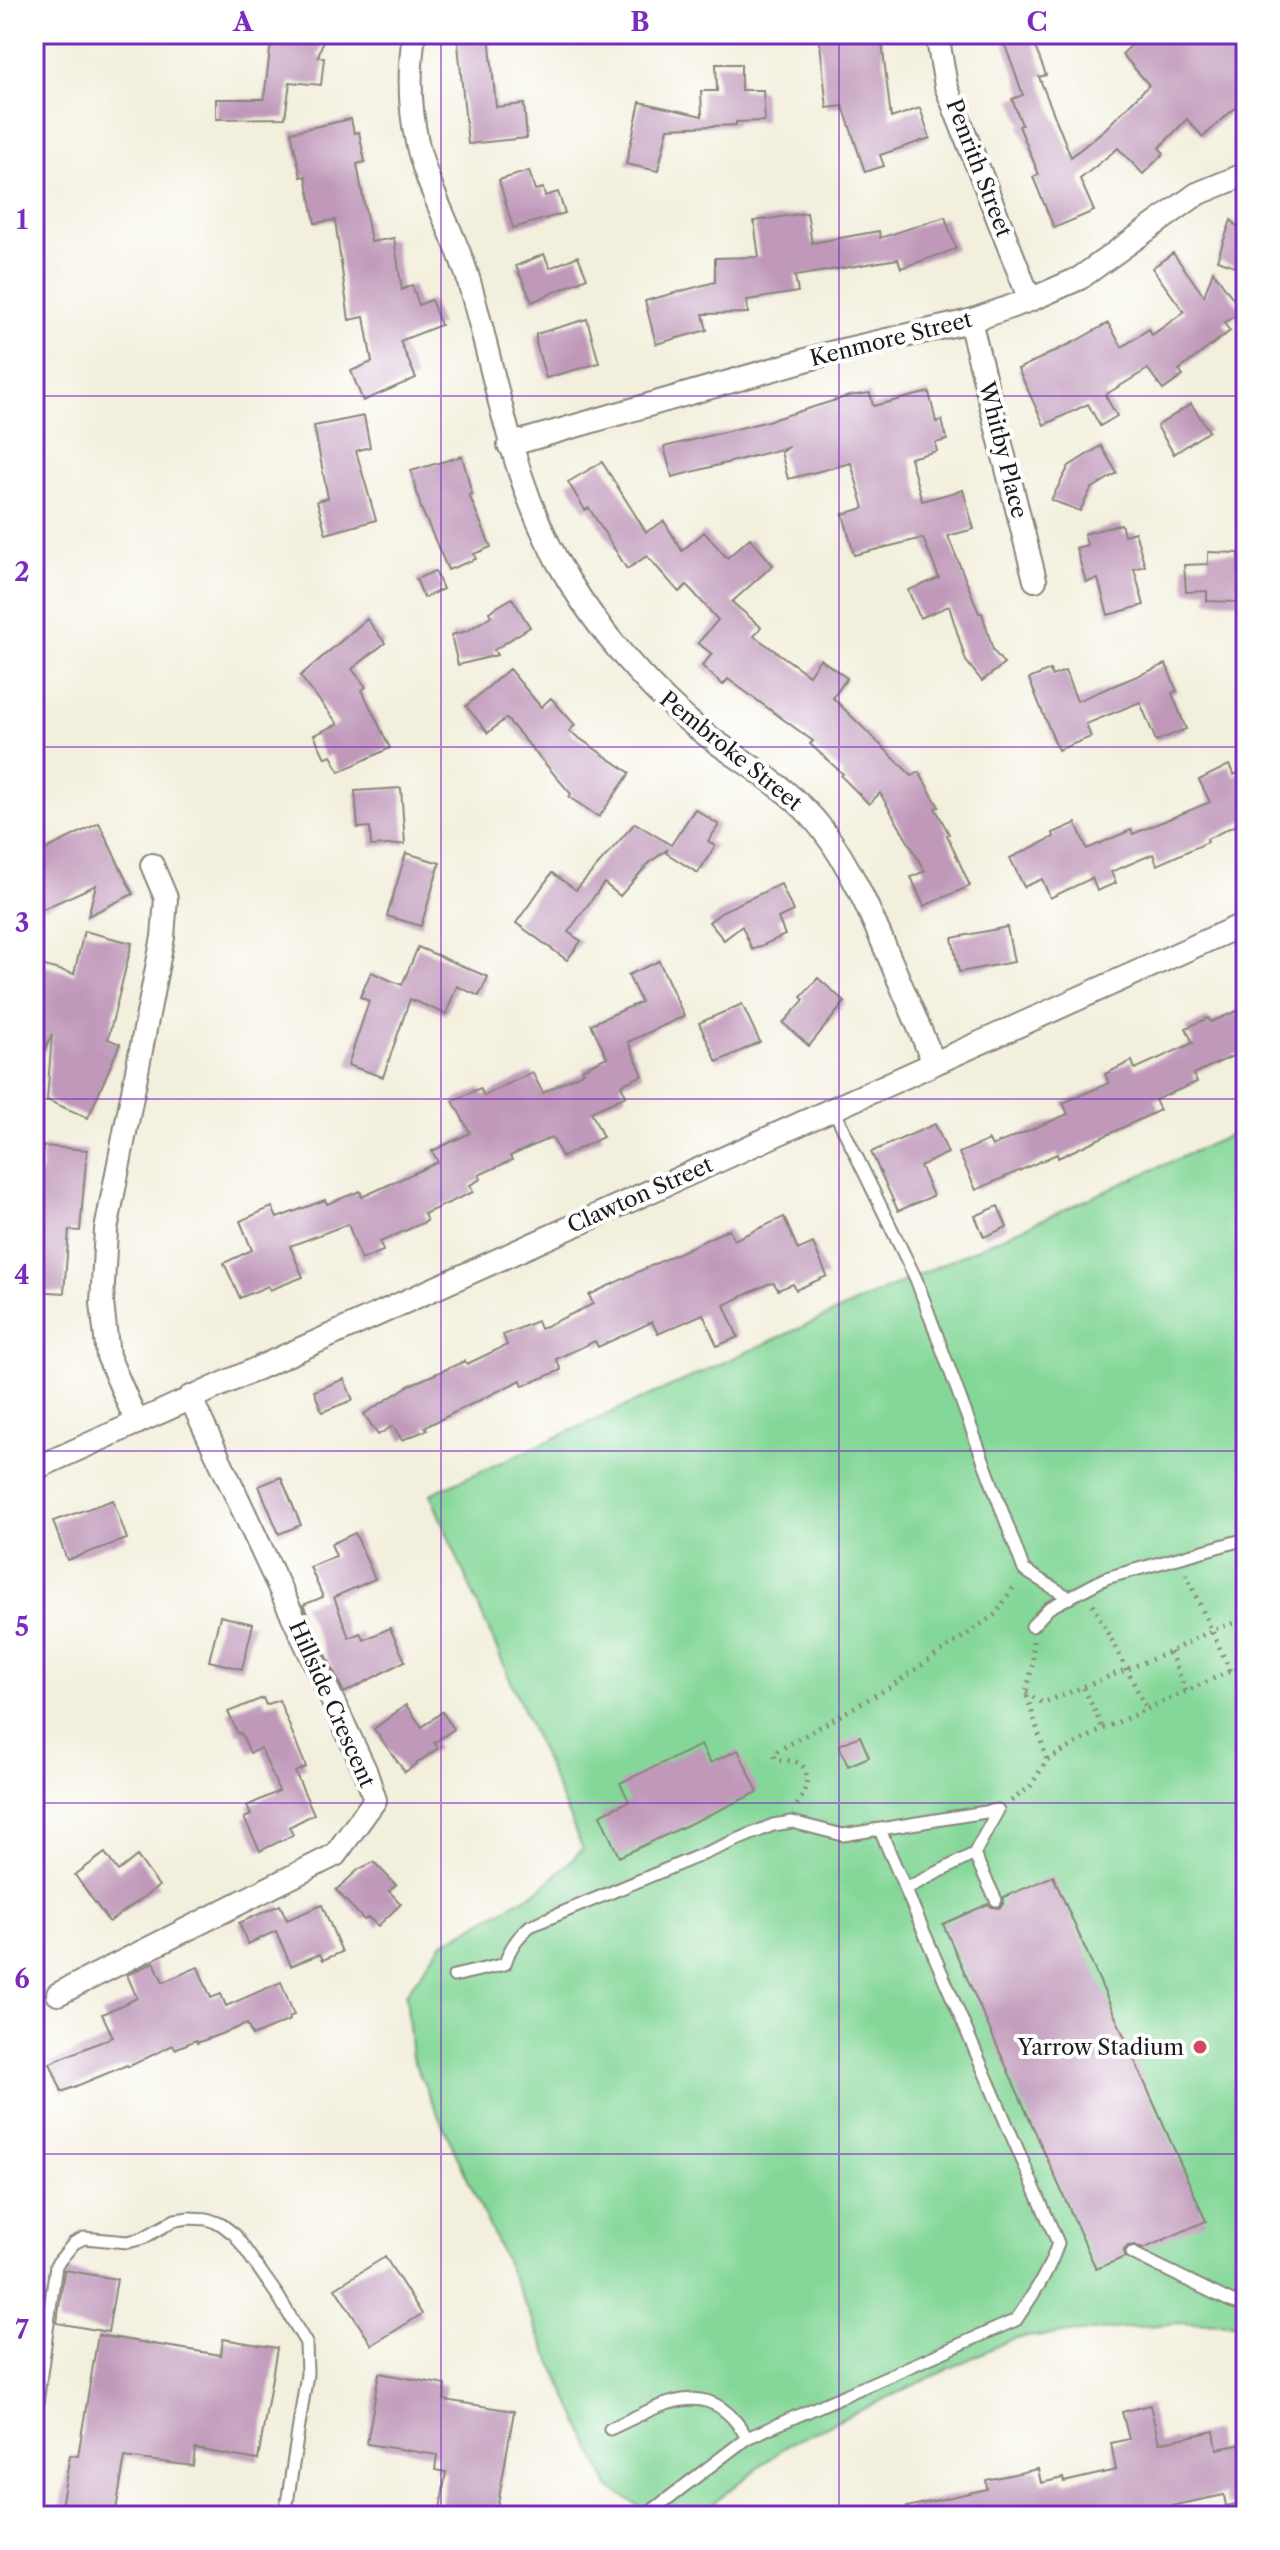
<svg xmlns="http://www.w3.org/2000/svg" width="1280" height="2550" viewBox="0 0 1280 2550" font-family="'Libre Caslon Text',serif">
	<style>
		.green { fill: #84d798; stroke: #507a5a; stroke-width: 2 }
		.building { fill: #c099ba }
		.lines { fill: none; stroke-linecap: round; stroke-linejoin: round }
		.lane-casing { stroke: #88867c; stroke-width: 15 }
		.street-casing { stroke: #88867c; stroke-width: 26 }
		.path { stroke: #88867c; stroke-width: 5; stroke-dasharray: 2 6; stroke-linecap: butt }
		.lane { stroke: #fff; stroke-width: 11 }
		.street { stroke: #fff; stroke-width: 22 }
		.grid { fill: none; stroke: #7b2cbf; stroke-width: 2; stroke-opacity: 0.55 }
		.poi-dot { fill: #d1495b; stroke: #fff; stroke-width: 3 }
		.labels { text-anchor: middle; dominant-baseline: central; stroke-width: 8; stroke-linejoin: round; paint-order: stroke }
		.street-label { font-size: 22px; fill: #1c1c1c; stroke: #fff }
		.poi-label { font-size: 22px; fill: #1c1c1c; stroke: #fff; text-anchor: end }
		.neatline { fill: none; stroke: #7b2cbf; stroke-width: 3 }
		.grid-label { font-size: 26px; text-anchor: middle; font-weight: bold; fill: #7b2cbf }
	</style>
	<rect width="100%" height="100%" fill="#fff"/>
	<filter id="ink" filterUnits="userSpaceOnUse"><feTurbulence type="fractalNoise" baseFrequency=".0125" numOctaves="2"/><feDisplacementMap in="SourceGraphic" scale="16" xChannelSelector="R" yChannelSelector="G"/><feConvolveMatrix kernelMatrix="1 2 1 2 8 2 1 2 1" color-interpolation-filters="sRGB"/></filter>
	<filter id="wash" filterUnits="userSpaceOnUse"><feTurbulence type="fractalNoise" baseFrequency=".006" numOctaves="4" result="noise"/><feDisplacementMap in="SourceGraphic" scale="32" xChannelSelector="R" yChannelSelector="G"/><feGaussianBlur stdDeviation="1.8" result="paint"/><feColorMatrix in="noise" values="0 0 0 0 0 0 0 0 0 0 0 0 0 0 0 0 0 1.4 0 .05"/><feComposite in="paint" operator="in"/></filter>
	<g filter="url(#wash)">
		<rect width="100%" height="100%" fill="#f3efdd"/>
		<path class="green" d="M1246 1128V2324L1180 2323 1014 2338 789 2444 697 2516H655L609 2487 412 2058 406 1994 441 1944 542 1888 583 1849 430 1494Z"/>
		<g id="blocks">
			<path class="building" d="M275 34H325L318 57 324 58 321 85 290 82 285 118 216 119V99H264L270 50Z
				M457 34H489L496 107 524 104 527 138 468 144Z
				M819 34H881L891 118 920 108 930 138 880 155 884 166 865 172 843 106 827 108Z
				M1001 34H1030L1046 75 1039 77 1071 157 1105 129 1149 85 1122 54 1144 34H1246V98L1203 137 1187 119 1159 148 1164 153 1143 174 1118 148 1080 179 1094 211 1054 228 1033 177 1039 175 1019 126 1022 125 1012 99 1023 95Z
				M716 64H741V90H763L765 121 736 122V125L668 128 658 171 626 164 640 102 702 116 701 91H717Z
				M351 119 354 133 359 132 365 162 357 164 371 242 394 238 402 290 412 285 419 305 431 300 441 325 400 341 416 378 363 401 351 371 372 362 364 317 349 320 335 220 315 223 306 176 301 177 291 132Z
				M529 171 535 190 543 188 545 196 558 192 565 213 513 228 499 180Z
				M807 213 812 243 879 231 880 238 945 217 956 249 901 268 898 259 795 276 798 292 747 300 748 313 703 314 707 330 656 344 645 301 715 282V258L759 257 754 221Z
				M1231 220 1246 235V270L1217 260Z
				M1173 253 1204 296 1213 271 1242 311 1224 323 1230 331 1179 370 1183 376 1163 390 1148 369 1105 395 1117 416 1100 426 1088 404 1044 425 1018 369 1074 342 1108 323 1122 347 1149 329 1152 335 1184 312 1152 268Z
				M544 254 550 268 578 256 587 278 532 302 516 266Z
				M587 319 599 363 546 378 536 343V334Z
				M929 392 936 422 942 420 947 440 935 443 937 451 910 458 922 501 963 490 974 529 948 536 979 613H982L993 650 1004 664 982 681 966 661 949 606 920 618 908 590 939 578 923 538 854 555 843 514 864 508 851 463 788 479 781 452 789 447 672 477 664 447 768 421 849 396 870 393 873 406Z
				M1191 404 1209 431 1174 454 1157 426Z
				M364 416 370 447 356 451 376 520 326 534 317 501 328 498 314 426Z
				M1101 446 1117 473 1091 489 1080 511 1051 500 1069 466Z
				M462 456 472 494 469 495 491 547 474 554 476 559 448 570 421 508 411 471Z
				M602 462 646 532 664 521 682 551 704 532 727 558 750 538 773 565 732 602 761 627 754 636 809 675 820 659 847 678 833 698 912 776 919 772 939 807 935 808 949 834 947 835 970 886 924 906 911 877 925 871 880 793 869 804 841 776 843 774 810 744 813 741 728 679 723 685 702 666 712 654 698 643 718 620 687 585 679 592 647 556 627 569 589 508 585 510 568 482Z
				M1121 524 1124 535 1135 532 1145 566 1134 569 1144 605 1108 615 1098 579 1086 582 1076 548 1087 545 1084 534Z
				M1208 552 1239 553 1238 602 1207 601V591L1186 592 1184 565 1208 564Z
				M435 571 443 589 424 598 416 579Z
				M512 598 530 627 494 650 497 655 458 665 451 635 467 631 491 616 489 612Z
				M367 619 385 643 352 669 366 687 362 690 390 748 339 772 331 755 325 758 314 735 338 724 300 676Z
				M1166 664 1177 691 1172 693 1186 729 1156 741 1140 702 1086 724 1091 737 1058 750 1029 679 1050 670 1052 676 1065 671 1077 701Z
				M509 669 541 707 551 698 575 725 569 731 630 773 599 817 569 797 571 794 506 718 488 733 466 706Z
				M1229 765 1234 775 1246 769V820L1207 839 1208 842 1157 865 1153 854 1111 872 1116 883 1097 891 1092 878 1050 898 1042 879 1024 887 1010 858 1054 837 1053 833 1076 823 1087 849 1131 830 1133 834 1210 802 1199 780Z
				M401 788 405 844 371 846 370 827 358 828 355 791Z
				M695 809 719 825 708 841 715 846 698 873 666 853 668 849 650 862 620 896 604 883 568 932 581 941 567 960 516 923 552 873 576 890 635 823 671 845Z
				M99 823 133 894 88 916 96 885 43 909 34 889V855Z
				M406 853 440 863 421 926 387 916Z
				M781 884 793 911 778 918 785 935 752 950 742 926 724 940 709 922 725 910Z
				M1007 927 1014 962 959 972 952 938Z
				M84 931 132 943 108 1039 120 1044 88 1118 47 1100 52 1034 34 1075V977L37 964 74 974Z
				M418 947 488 977 479 996 457 986 446 1014 410 999 383 1077 348 1065 369 1001 360 997 371 972 402 985Z
				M659 961 684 1016 628 1042 643 1075 621 1085 626 1096 591 1112 603 1137 562 1157 552 1137 510 1156 512 1160 479 1175 481 1179 470 1185 473 1192 424 1214 427 1221 380 1242 383 1251 361 1260 348 1224 290 1246 303 1277 270 1290 268 1286 240 1298 224 1263 252 1250 240 1221 272 1207 277 1218 325 1200 327 1204 360 1191 362 1197 438 1162 432 1151 470 1133 453 1101 480 1088 484 1096 532 1072 543 1093 584 1072 582 1069 607 1057 591 1024 641 1002 628 975Z
				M818 978 845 1002 809 1046 783 1023 804 1000 801 997Z
				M742 1004 760 1042 717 1062 699 1023Z
				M1246 1007V1050L1193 1074 1197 1082 1155 1100 1160 1110 1058 1158 1057 1154 976 1190 959 1153 989 1140 992 1146 1068 1114 1063 1103 1109 1083 1105 1074 1132 1061 1135 1069 1193 1043 1186 1028 1208 1018 1211 1022Z
				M935 1124 948 1153 920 1166 933 1196 898 1211 871 1152Z
				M43 1146 87 1150 80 1231 69 1230 64 1293 34 1291V1244L38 1201H34V1184L35 1173 41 1174Z
				M998 1206 1007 1227 984 1237 975 1216Z
				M784 1217 798 1250 813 1243 827 1276 796 1290 793 1284 778 1290 774 1283 768 1284 724 1305 738 1337 717 1346 703 1314 658 1334 652 1322 598 1347 595 1341 556 1359 561 1370 523 1386 521 1380 425 1427 427 1430 402 1440 393 1426 378 1435 364 1414 410 1385 465 1361 467 1364 507 1345 503 1335 537 1321 540 1329 593 1304 589 1295 729 1229 734 1240Z
				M344 1379 353 1400 322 1412 314 1391Z
				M281 1477 301 1525 279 1534 259 1486Z
				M113 1500 127 1539 67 1560 53 1521Z
				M355 1533 375 1579 334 1597 349 1638 360 1633 364 1640 390 1628 405 1661 344 1693 303 1605 323 1597 310 1567 336 1556 331 1544Z
				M220 1616 253 1624 242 1669 209 1661Z
				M263 1698 266 1705 279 1700 306 1767 295 1772 314 1814 289 1827 293 1835 260 1851 244 1818 251 1815 247 1806 279 1791 261 1748 250 1753 241 1733 238 1734 228 1712Z
				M406 1705 422 1727 442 1712 454 1729 434 1743 438 1748 405 1772 374 1729Z
				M860 1736 869 1757 848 1766 839 1745Z
				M701 1745 710 1763 738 1750 758 1792 619 1857 600 1815 629 1801 620 1783Z
				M105 1853 118 1871 137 1856 159 1886 109 1922 75 1875Z
				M374 1862 396 1885 389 1891 401 1904 378 1926 368 1917 364 1920 336 1890 359 1869Z
				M1053 1876 1206 2221 1143 2249 1135 2245 1128 2246 1124 2250 1125 2257 1096 2269 943 1924 988 1904 992 1907 999 1908 1003 1904 1004 1897Z
				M280 1905 287 1920 322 1905 342 1952 323 1960 320 1954 291 1966 276 1931 248 1944 239 1923Z
				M154 1962 163 1982 198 1967 211 1998 221 1994 226 2006 281 1982 294 2015 289 2017 290 2020 252 2036 247 2024 197 2043 196 2040 175 2049 173 2045 128 2067 127 2065 62 2092 50 2063 113 2037 102 2014 137 1998 127 1975Z
				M385 2257 422 2314 372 2345 335 2288Z
				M64 2270 117 2279 108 2332 57 2323Z
				M98 2335 221 2355 223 2339 277 2348 258 2460 195 2449 193 2466 125 2457 115 2516 61 2507 70 2455 78 2456Z
				M379 2373 446 2385 444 2400 514 2411 496 2516H439L446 2472 435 2470 437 2455 367 2444Z
				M1150 2405 1159 2443 1214 2431 1217 2449 1243 2444 1244 2449 1246 2448V2502L1226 2506 1224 2495 1122 2516H908L907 2507 987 2489 986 2480 1038 2469 1041 2483 1063 2478 1064 2482 1116 2470 1111 2443 1129 2439 1122 2412Z"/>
		</g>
	</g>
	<g filter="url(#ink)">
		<use href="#blocks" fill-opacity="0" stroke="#88867c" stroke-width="2"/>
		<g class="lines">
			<defs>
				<path id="lane" d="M833 1108 916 1279 1024 1570 1070 1598
					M1032 1626 1049 1608 1106 1578 1246 1539
					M905 1889 974 1854
					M996 1900 974 1854 998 1810
					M454 1976 505 1964C510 1947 517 1938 530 1926L773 1825 792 1822 843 1835 998 1810
					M1132 2253 1230 2301 1246 2306
					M34 2425 56 2265 74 2243 84 2238 128 2242 143 2238 175 2220 189 2218 207 2219 221 2224 235 2235 278 2296 306 2343 307 2374 285 2516
					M610 2429C662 2405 710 2372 747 2438
					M645 2516 747 2438 1016 2320C1033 2295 1049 2272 1058 2243L880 1830"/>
				<path id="street" d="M414 34C409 70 409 106 417 142 427 189 454 232 468 278 498 381 511 488 569 581 600 631 645 685 691 723 733 758 788 784 822 829 850 865 869 910 887 952 903 989 918 1026 934 1063
					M937 34 946 86 1030 300
					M970 321 1035 580
					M509 445 830 353 970 321 1030 300 1080 278 1197 194 1246 174
					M137 1423 108 1356 102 1303 106 1230 163 937 166 898 152 865
					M34 1469 1246 923
					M58 1994 335 1855 375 1800 365 1770 190 1397"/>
			</defs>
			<use href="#lane" class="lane-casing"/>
			<use href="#street" class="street-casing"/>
			<path class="path" d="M1186 1574 1230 1671
				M1093 1604 1147 1709
				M1033 1641V1663L1026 1693 1047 1760
				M1170 1652 1186 1691
				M1084 1688 1103 1729
				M1026 1693 1043 1703 1170 1652 1212 1630 1246 1619
				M1011 1801 1030 1787 1047 1760 1103 1729 1230 1671 1246 1668
				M797 1805C805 1794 814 1768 796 1762 790 1760 781 1761 775 1759L774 1753 890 1687 996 1614 1015 1585"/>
			<use href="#lane" class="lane"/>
			<use href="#street" class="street"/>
		</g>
	</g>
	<path class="grid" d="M441 34V2516M839 34V2516M34 396H1246M34 747H1246M34 1099H1246M34 1451H1246M34 1803H1246M34 2154H1246"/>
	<circle class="poi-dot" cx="1200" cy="2047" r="8"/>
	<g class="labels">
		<g class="street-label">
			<text transform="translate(979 168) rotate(69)">Penrith Street</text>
			<text transform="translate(891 339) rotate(-14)">Kenmore Street</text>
			<text transform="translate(1003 450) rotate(76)">Whitby Place</text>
			<text transform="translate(731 751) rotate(39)">Pembroke Street</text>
			<text transform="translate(640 1195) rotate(-24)">Clawton Street</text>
			<text transform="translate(332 1704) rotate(66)">Hillside Crescent</text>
		</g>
		<g class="poi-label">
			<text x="1184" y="2047">Yarrow Stadium</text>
		</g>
	</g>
	<rect width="1280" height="2550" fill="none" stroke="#fff" stroke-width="88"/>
	<rect x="44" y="44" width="1192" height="2462" class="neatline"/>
	<g class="grid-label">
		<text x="243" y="31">A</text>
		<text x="640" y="31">B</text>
		<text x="1037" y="31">C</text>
		<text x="22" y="229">1</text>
		<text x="22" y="581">2</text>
		<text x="22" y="932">3</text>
		<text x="22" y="1284">4</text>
		<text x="22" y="1636">5</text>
		<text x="22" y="1988">6</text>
		<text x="22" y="2339">7</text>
	</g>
</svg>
